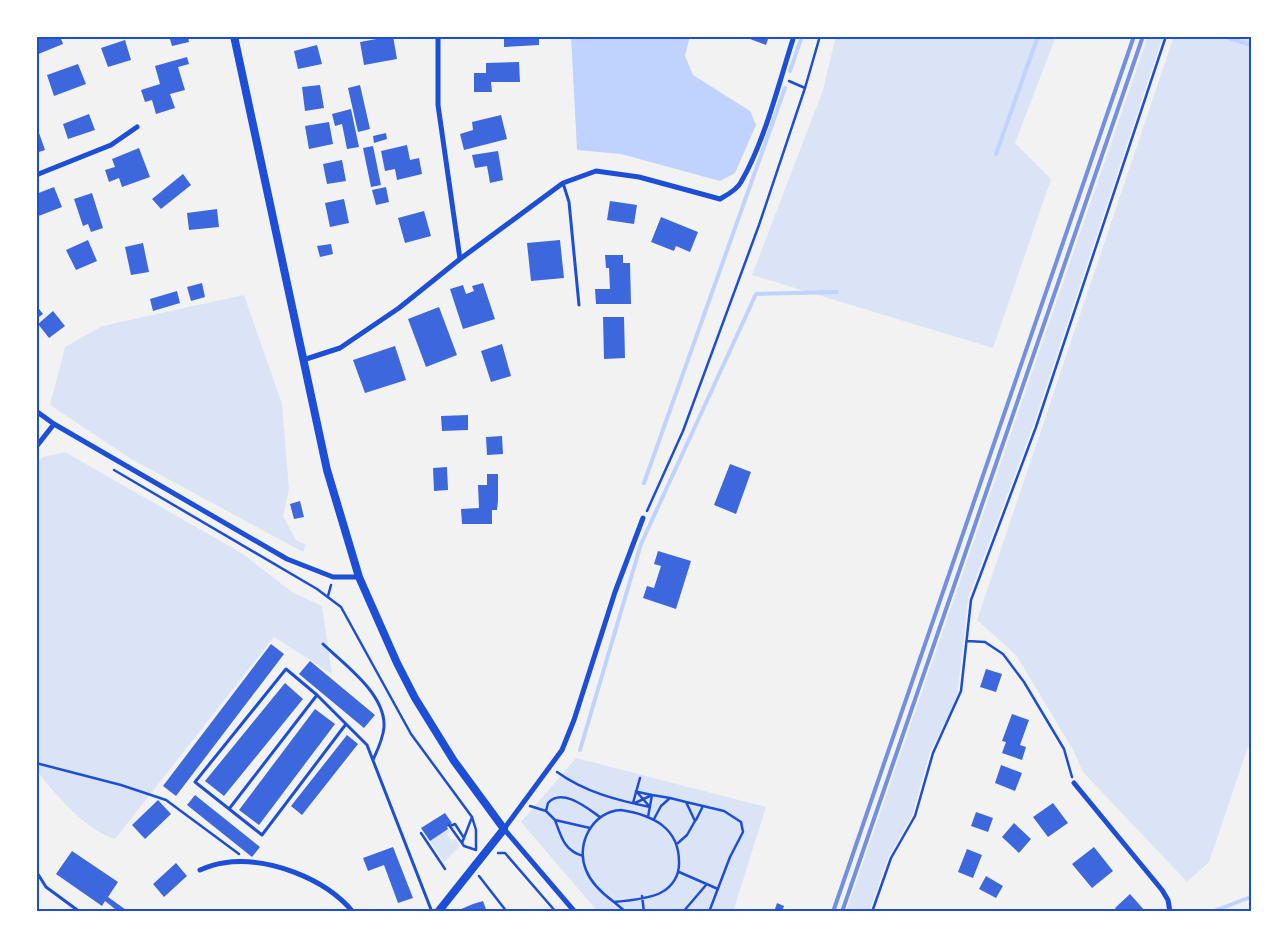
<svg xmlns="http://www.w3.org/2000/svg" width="1287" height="948" viewBox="0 0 1287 948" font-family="Barlow,sans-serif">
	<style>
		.green { fill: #dbe4f7 }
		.water { fill: #bfd3fe }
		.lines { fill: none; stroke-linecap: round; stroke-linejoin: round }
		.stream { stroke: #bfd3fe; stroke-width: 4 }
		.building { fill: #3d67dc }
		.path { stroke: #1d4ed8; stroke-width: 2.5 }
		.service { stroke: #1d4ed8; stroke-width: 3 }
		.minor { stroke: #1d4ed8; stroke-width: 5 }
		.tertiary { stroke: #1d4ed8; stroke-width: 8 }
		.rail { stroke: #7290e2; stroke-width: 4 }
		.neatline { fill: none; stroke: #1d4ed8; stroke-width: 2 }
	</style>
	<rect width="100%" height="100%" fill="#f2f2f2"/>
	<path class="green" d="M836 36H1056L1015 143 1051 179 993 348 752 275 823 90Z
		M1148 36H1163L1033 426 968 599 958 690 954 704 930 752 912 816 888 858 869 912H846Z
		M1174 36H1251V738L1209 862 1187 882 1083 772 1072 748 1016 655 977 620Z
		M244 295 282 404 289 489 283 516 296 540 306 545 303 552 131 459 50 405 65 347 102 326Z
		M65 452 243 554 292 592 322 606 332 674 274 637 115 839C87 831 53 793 36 769V464L43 457Z
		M576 758 766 807 733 912H598L521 822Z
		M448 829 450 831 447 834 452 841 455 839 460 846 444 862 430 841Z"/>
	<path class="water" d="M571 36H690L685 56 693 75 750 111 756 125 735 173 720 181 621 154 577 150Z"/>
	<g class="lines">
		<path class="stream" d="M1229 38 1251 45
			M790 71 802 36
			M996 154 1038 36
			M644 483 785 88
			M580 750 641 544 756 294 837 292
			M1211 912 1251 897"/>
	</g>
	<path class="building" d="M36 36H60L63 44 36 55Z
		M169 36H188L189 42 172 46Z
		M393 36 397 59 364 65 360 42Z
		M504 36H539V45L504 47Z
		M742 36H769L766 45Z
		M125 40 131 60 108 67 101 48Z
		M317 45 322 64 298 69 294 51Z
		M187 57 189 64 178 67 185 90 170 94 175 108 156 114 152 100 145 102 141 90 160 84 155 66Z
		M519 62 520 82H491L492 92H474V73H486V63Z
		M78 64 86 84 54 96 47 75Z
		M320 85 324 108 305 111 302 87Z
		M360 85 370 129 358 132 348 88Z
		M351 109 359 147 347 149 342 124 335 126 332 114Z
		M89 114 95 130 68 139 63 124Z
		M501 115 507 139 464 150 460 134 473 130 472 122Z
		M329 122 333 144 309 149 305 126Z
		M39 133 45 150 36 153V134Z
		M386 133 387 139 374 143 373 136Z
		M407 145 410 160 419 158 422 174 397 180 395 169 385 171 381 151Z
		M373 146 381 185 371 187 363 148Z
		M139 148 150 177 122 187 119 178 109 182 105 170 115 167 112 159Z
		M498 151 503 180 490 183 487 166 475 168 472 155Z
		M342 160 346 181 327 184 323 164Z
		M183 174 191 185 161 209 152 199Z
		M54 187 62 207 36 217V194Z
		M386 187 389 202 376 205 372 190Z
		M92 193 103 228 91 232 88 224 83 226 74 199Z
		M344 199 349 223 330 227 325 203Z
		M610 201 637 205 634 224 607 220Z
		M217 209 219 227 189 230 187 213Z
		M424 211 431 236 405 243 398 218Z
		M661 217 698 232 690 252 676 246 674 251 651 242Z
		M88 240 97 261 76 270 66 250Z
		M560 240 564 278 531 281 527 243Z
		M143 243 149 272 131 275 125 247Z
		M331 244 333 254 320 257 317 246Z
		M605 255H623V263H630L631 304H596L595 289H610L609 268H606Z
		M202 283 205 297 191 301 187 287Z
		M483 283 495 319 463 329 450 289 463 285 466 294 474 291 472 286Z
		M177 291 180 303 153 311 150 299Z
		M36 305 43 314 36 319Z
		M439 307 457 355 426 367 408 319Z
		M53 311 65 326 49 338 38 324Z
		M603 317H624L625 358 604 359Z
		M502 344 511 376 491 382 481 351Z
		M395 346 406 380 365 393 353 360Z
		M468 415V430L442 431 441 416Z
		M502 436 503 454 487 455 486 437Z
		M730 464 751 472 736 514 714 505Z
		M447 467 448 490 434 491 433 468Z
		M487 474H498V501L497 510H492V524H462L461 509 479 508 478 485H487Z
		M300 501 304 517 294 519 290 504Z
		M658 551 691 561 676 609 643 598 647 586 654 588 661 566 654 564Z
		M271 644 284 654 176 796 163 786Z
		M310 661 375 715 364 728 299 674Z
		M986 669 1002 674 996 692 980 687Z
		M285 683 303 699 224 796 205 781Z
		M315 709 335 724 259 825 239 810Z
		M1012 714 1029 720 1020 745 1026 747 1022 760 1002 753 1006 742 1002 741Z
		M347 735 358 744 302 815 291 806Z
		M1001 765 1022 773 1015 791 995 783Z
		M195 795 260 847 252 857 187 805Z
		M158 800 171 814 145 839 132 825Z
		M1053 803 1068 823 1048 837 1033 817Z
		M976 812 993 818 988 832 971 826Z
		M445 813 452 823 447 827 448 829 430 841 421 828Z
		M1014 823 1031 839 1019 853 1002 837Z
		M393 847 413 898 398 903 384 865 368 871 363 858Z
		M1094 847 1113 871 1092 888 1072 864Z
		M967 849 982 855 973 878 958 872Z
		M72 851 118 882 108 897 129 912H113L115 909 105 901 102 906 56 874Z
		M176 863 187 876 164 897 153 884Z
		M986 876 1003 886 996 898 979 889Z
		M1130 894 1146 912H1118L1115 908Z
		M483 901 487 912H454L473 904Z
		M777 903 784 906 782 912H774Z"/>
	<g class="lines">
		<path class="path" d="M805 88 820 36
			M114 470 317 589 341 607 411 734 472 817 476 830V850L464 846 449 825
			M647 511 683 431 759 225 805 88 789 81
			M328 596 331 585
			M967 641 985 642 1003 654 1024 682 1064 749 1072 777
			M36 763 121 785 166 800 239 854
			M557 772C585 792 616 800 650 807L636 791
			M686 802 724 811 741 822 743 832 730 857 709 912
			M633 803 640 778
			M635 803 652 795 638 792
			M530 806 546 811
			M621 810C653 815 680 828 679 864 679 875 673 886 662 892 652 898 626 901 614 902 603 894 591 883 586 870 575 844 593 811 621 810Z
			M648 817 652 795 670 798
			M654 819 661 806 670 798 686 802 695 821 687 835 678 843
			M555 820C561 836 564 851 583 856
			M696 820 703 806
			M450 826 455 824 464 838
			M590 828 555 820 546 811 548 803C562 787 587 808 600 817
			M421 833 445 869
			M462 843 472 817
			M498 853H505L556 912
			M679 872 718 889
			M479 876 507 912
			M642 896 644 912
			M614 902 626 912
			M683 912 706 885
			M872 912 891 858 915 816 933 753 961 691 971 600 1036 427 1166 36"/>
		<path class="service" d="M563 183 569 202 579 305
			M323 644C344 664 386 694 384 727 383 739 378 749 373 760
			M346 724 262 835 195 782 286 669 317 695 367 745 432 912
			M229 809 317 695
			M36 871 46 887 80 912"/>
		<path class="minor" d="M438 36V105L460 259
			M36 175 111 145 137 127
			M303 360 340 348 399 308 460 259 563 183 596 171 639 177 720 199C727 195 737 190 741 182 765 141 779 82 794 36
			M36 411 54 424 287 559 333 577H359
			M36 447 54 424
			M1074 783 1162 890 1168 900 1170 912
			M200 870C207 867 215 864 223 863 267 856 325 878 353 912
			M575 912 504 829 562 750 574 720 615 592 643 518"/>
		<path class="tertiary" d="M234 36 327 470 359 577 397 663 415 698 454 761 504 829 438 912"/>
		<path class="rail" d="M833 912 1134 36
			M842 912 1143 36"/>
	</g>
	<rect width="1287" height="948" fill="none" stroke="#ffffff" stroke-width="75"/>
	<rect x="38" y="38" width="1212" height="872" class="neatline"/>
</svg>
